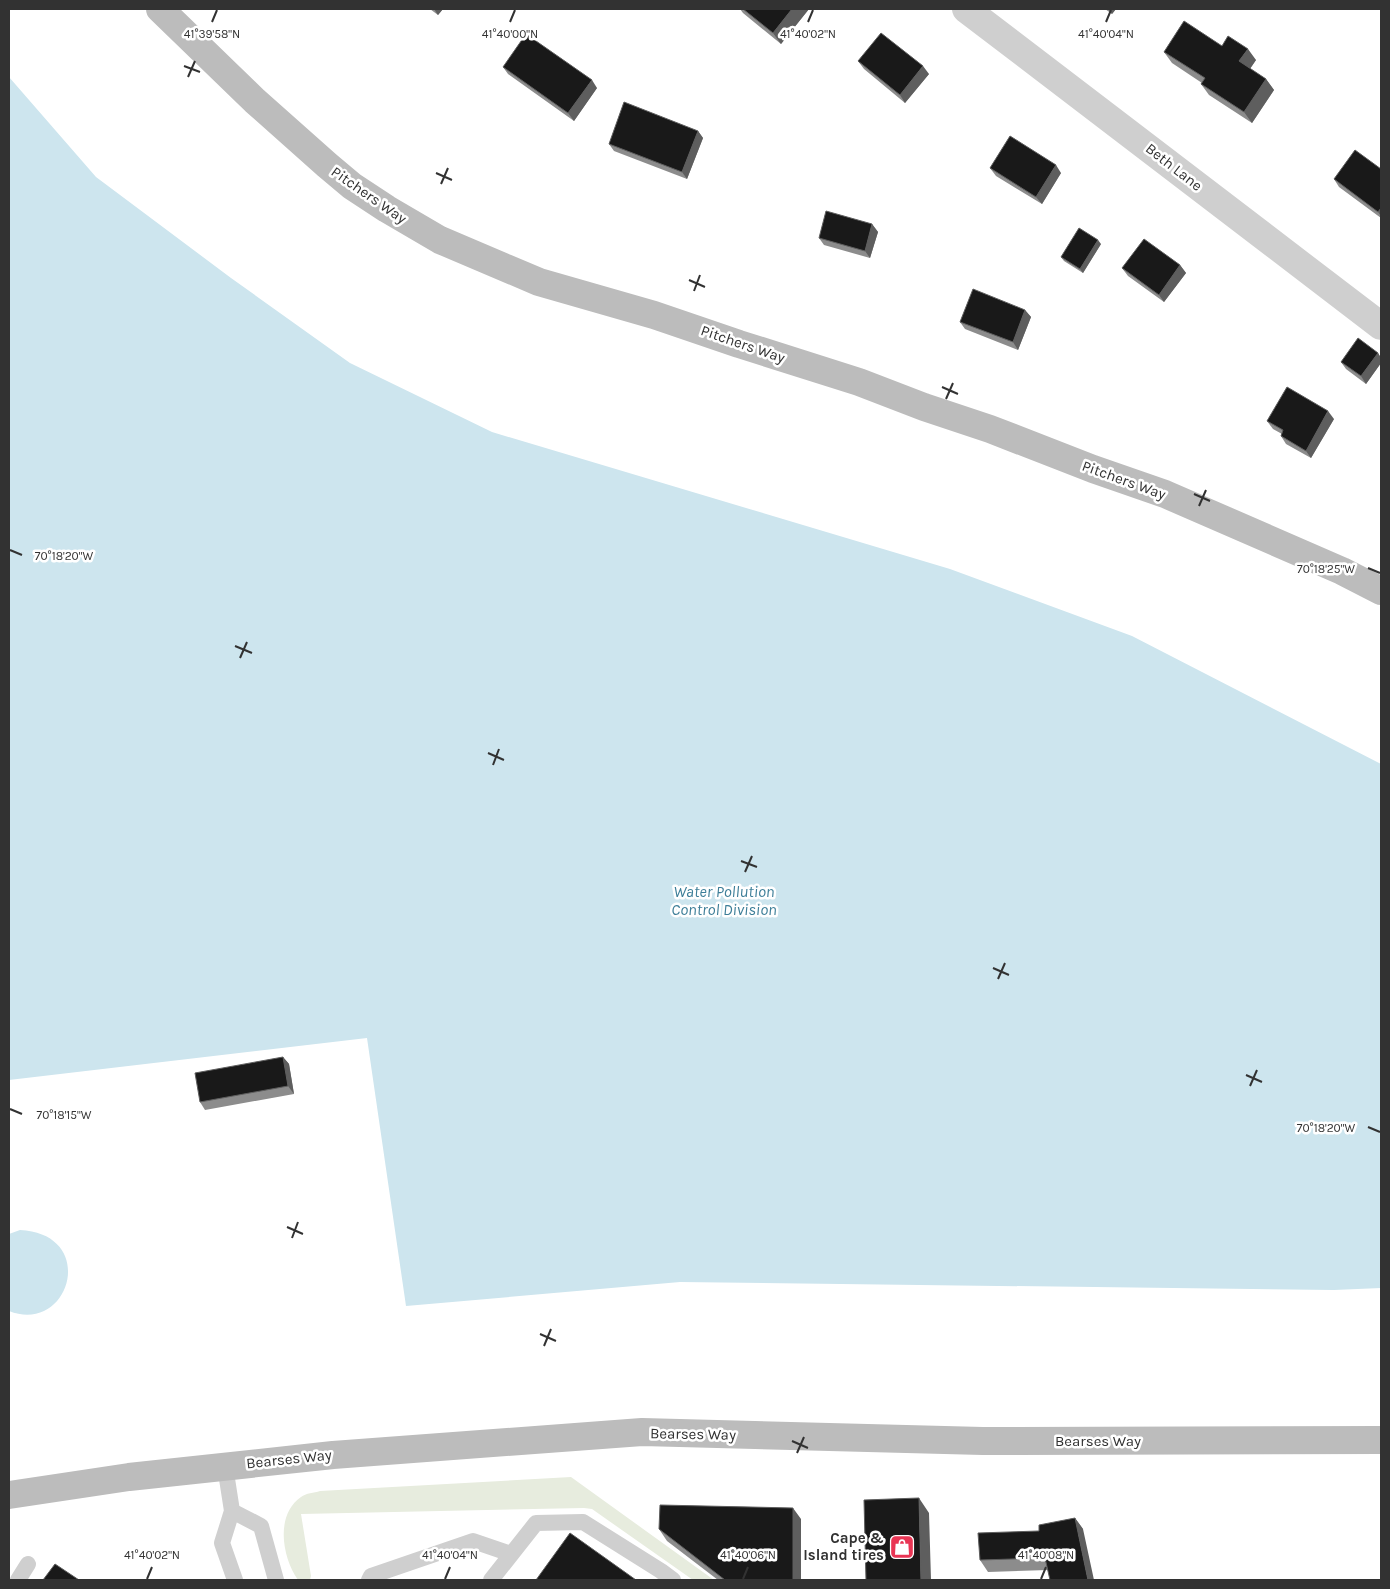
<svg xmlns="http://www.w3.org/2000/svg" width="1390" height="1589" viewBox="0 0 1390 1589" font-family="Karla,sans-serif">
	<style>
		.green { fill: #e7ecde }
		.water { fill: #cde5ee }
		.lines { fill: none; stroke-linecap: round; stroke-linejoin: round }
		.lane { stroke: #cfcfcf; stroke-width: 16 }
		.street { stroke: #cfcfcf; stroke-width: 28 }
		.secondary { stroke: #bcbcbc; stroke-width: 28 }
		.wall { fill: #8c8c8c }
		.shaded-wall { fill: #5e5e5e }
		.building { fill: #191919; stroke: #5e5e5e }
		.ticks { fill: none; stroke: #323232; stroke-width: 2 }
		.labels { text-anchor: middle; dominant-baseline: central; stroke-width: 5; stroke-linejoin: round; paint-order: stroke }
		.street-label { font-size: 15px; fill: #323232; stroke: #fff }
		.poi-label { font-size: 15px; font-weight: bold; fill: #323232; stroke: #fff; text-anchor: end }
		.water-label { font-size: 16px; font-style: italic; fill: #3d7e98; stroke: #fff }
		.ticks-label { font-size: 12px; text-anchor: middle; fill: #323232; stroke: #fff; stroke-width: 5; stroke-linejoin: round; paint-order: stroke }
	</style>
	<rect width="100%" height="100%" fill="#fff"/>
	<path class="green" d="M571 1477 714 1580H693L592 1509 584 1508 301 1514 311 1576 310 1580H298C282 1557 275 1515 301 1497 306 1493 314 1493 320 1491Z"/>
	<path class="water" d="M9 77 96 177 231 278 350 363 492 432 950 569 1132 636 1381 764V1288L1334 1290 680 1282 406 1306 367 1038 9 1080Z
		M20 1230C99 1234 70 1335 9 1311V1234Z"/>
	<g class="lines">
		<path class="lane" d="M225 1466 232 1511 222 1543 235 1580
			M232 1511 261 1526 276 1580
			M18 1580 28 1564
			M369 1580 371 1576 473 1541 511 1554
			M491 1580 536 1523 583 1522 661 1571 673 1580"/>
		<path class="street" d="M966 9 1381 326"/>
		<path class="secondary" d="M160 9 255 101 327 165 352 186 387 209 440 240 539 282 654 315 739 344 859 382 924 407 990 429 1093 469 1165 494 1342 571 1381 591
			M9 1495 129 1477 333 1455 642 1432 983 1441 1381 1440"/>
	</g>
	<path class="wall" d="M430 9H443L438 15Z
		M740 9H809L781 44 743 13Z
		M1105 9H1116L1112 14Z
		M1222 46 1256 60 1250 69 1266 79 1274 90 1252 123 1209 95 1201 84 1202 83 1172 63 1164 52Z
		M858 61 929 74 905 103 864 69Z
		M503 67 597 88 574 121 508 74Z
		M698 131 703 138 687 179 614 151 609 144Z
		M990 168 1061 173 1042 204 996 176Z
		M1381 169V218L1339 187 1334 179Z
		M872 224 878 232 870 258 824 245 819 238Z
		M1101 244 1083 273 1064 261 1061 257Z
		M1180 265 1186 273 1164 302 1128 276 1122 268Z
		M1025 310 1031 317 1018 350 965 329 960 322Z
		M1378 353 1381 358V363L1366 384 1346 369 1341 362Z
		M1334 419 1311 458 1286 444 1281 436 1282 434 1273 429 1267 421Z
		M283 1057 289 1064 294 1094 205 1110 200 1102Z
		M1075 1518 1083 1529 1048 1570 988 1572 980 1560 1039 1531Z
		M801 1519V1580H718L667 1541 659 1529Z"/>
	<path class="shaded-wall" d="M434 9H443L438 15Z
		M792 9H809L781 44 773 33Z
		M1108 9H1116L1112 14Z
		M1248 49 1256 60 1247 73 1239 61Z
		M923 66 929 74 905 103 900 95Z
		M1266 79 1274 90 1252 123 1244 112Z
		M592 80 597 88 574 121 568 113Z
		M698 131 703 138 687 179 682 172Z
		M1056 165 1061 173 1042 204 1036 197Z
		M1381 208V216L1378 212Z
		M872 224 878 232 870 258 865 251Z
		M1098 240 1101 244 1083 273 1080 269Z
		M1180 265 1186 273 1164 302 1159 295Z
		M1025 310 1031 317 1018 350 1013 342Z
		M1378 353 1381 358V363L1366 384 1361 376Z
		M1328 411 1334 419 1311 458 1306 451Z
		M283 1057 289 1064 294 1094 288 1086Z
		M919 1498 929 1513 931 1580H921Z
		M793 1508 801 1519V1580H793Z
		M1075 1518 1083 1529 1094 1580H1088Z"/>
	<path class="building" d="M743 9H792L773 33Z
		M1184 21 1222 46 1228 36 1248 49 1239 61 1266 79 1244 112 1201 84 1205 78 1164 52Z
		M881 33 923 66 900 95 858 61Z
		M526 34 592 80 568 113 503 67Z
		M624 102 698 131 682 172 609 144Z
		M1010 136 1056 165 1036 197 990 168Z
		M1355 150 1381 169V208L1378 212 1334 179Z
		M826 211 872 224 865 251 819 238Z
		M1079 228 1098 240 1080 269 1061 257Z
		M1144 239 1180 265 1159 295 1122 268Z
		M973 289 1025 310 1013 342 960 322Z
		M1358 338 1378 353 1361 376 1341 362Z
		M1287 387 1328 411 1306 451 1281 436 1283 430 1267 421Z
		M283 1057 288 1086 200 1102 195 1073Z
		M919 1498 921 1580H866L864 1500Z
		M660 1505 793 1508V1580H725L659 1529Z
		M1075 1518 1088 1580H1050L1045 1558 980 1560 978 1533 1039 1531V1525Z
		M570 1533 636 1580H536Z
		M55 1564 79 1580H43Z"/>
	<path class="ticks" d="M212 22 217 10M510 22 515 10M808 22 813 10M1106 22 1111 10M184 66 200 72M188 77 195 61M436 173 452 180M441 184 448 168M689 280 705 287M694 291 700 275M942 387 958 394M946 399 953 383M1194 494 1210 501M1199 506 1206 490M10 550 22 555M1368 568 1380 573M235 646 252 653M240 658 247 642M488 753 504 760M493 765 499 749M741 861 757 867M745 872 752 856M993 968 1009 975M998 979 1005 963M1246 1075 1262 1082M1250 1086 1257 1070M10 1109 22 1114M1368 1127 1380 1132M287 1227 303 1234M292 1238 298 1222M540 1334 556 1341M544 1346 551 1329M792 1441 808 1448M797 1453 804 1437M147 1579 152 1567M445 1579 450 1567M743 1579 748 1567M1041 1579 1046 1567"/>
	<defs>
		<symbol id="shop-square" viewBox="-11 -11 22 22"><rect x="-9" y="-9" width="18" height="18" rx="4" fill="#e93554" stroke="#fff"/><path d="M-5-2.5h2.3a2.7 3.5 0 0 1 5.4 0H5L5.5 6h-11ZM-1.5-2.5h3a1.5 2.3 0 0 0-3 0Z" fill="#fff"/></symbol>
	</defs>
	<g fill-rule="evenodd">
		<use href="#shop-square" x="888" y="1533" width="28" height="28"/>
	</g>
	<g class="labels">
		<g class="street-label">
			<text transform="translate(1174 167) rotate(38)">Beth Lane</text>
			<text transform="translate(369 195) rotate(35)">Pitchers Way</text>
			<text transform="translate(743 344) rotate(19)">Pitchers Way</text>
			<text transform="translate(1124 480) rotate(20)">Pitchers Way</text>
			<text transform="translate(693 1434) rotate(1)">Bearses Way</text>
			<text x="1098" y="1441">Bearses Way</text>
			<text transform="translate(289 1459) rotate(-6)">Bearses Way</text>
		</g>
		<g class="poi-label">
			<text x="884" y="1538">Cape &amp;<tspan x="884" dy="17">Island tires</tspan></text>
		</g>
		<g class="water-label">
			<text x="724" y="891">Water Pollution<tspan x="724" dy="18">Control Division</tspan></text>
		</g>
	</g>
	<g class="ticks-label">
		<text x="212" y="38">41°39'58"N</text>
		<text x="510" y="38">41°40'00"N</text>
		<text x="808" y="38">41°40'02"N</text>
		<text x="1106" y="38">41°40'04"N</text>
		<text x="64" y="560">70°18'20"W</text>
		<text x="1326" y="573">70°18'25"W</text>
		<text x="64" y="1119">70°18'15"W</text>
		<text x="1326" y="1132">70°18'20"W</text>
		<text x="152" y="1559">41°40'02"N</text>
		<text x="450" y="1559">41°40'04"N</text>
		<text x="748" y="1559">41°40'06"N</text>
		<text x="1046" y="1559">41°40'08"N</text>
	</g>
	<rect width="1390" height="1589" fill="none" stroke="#323232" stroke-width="20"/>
</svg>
